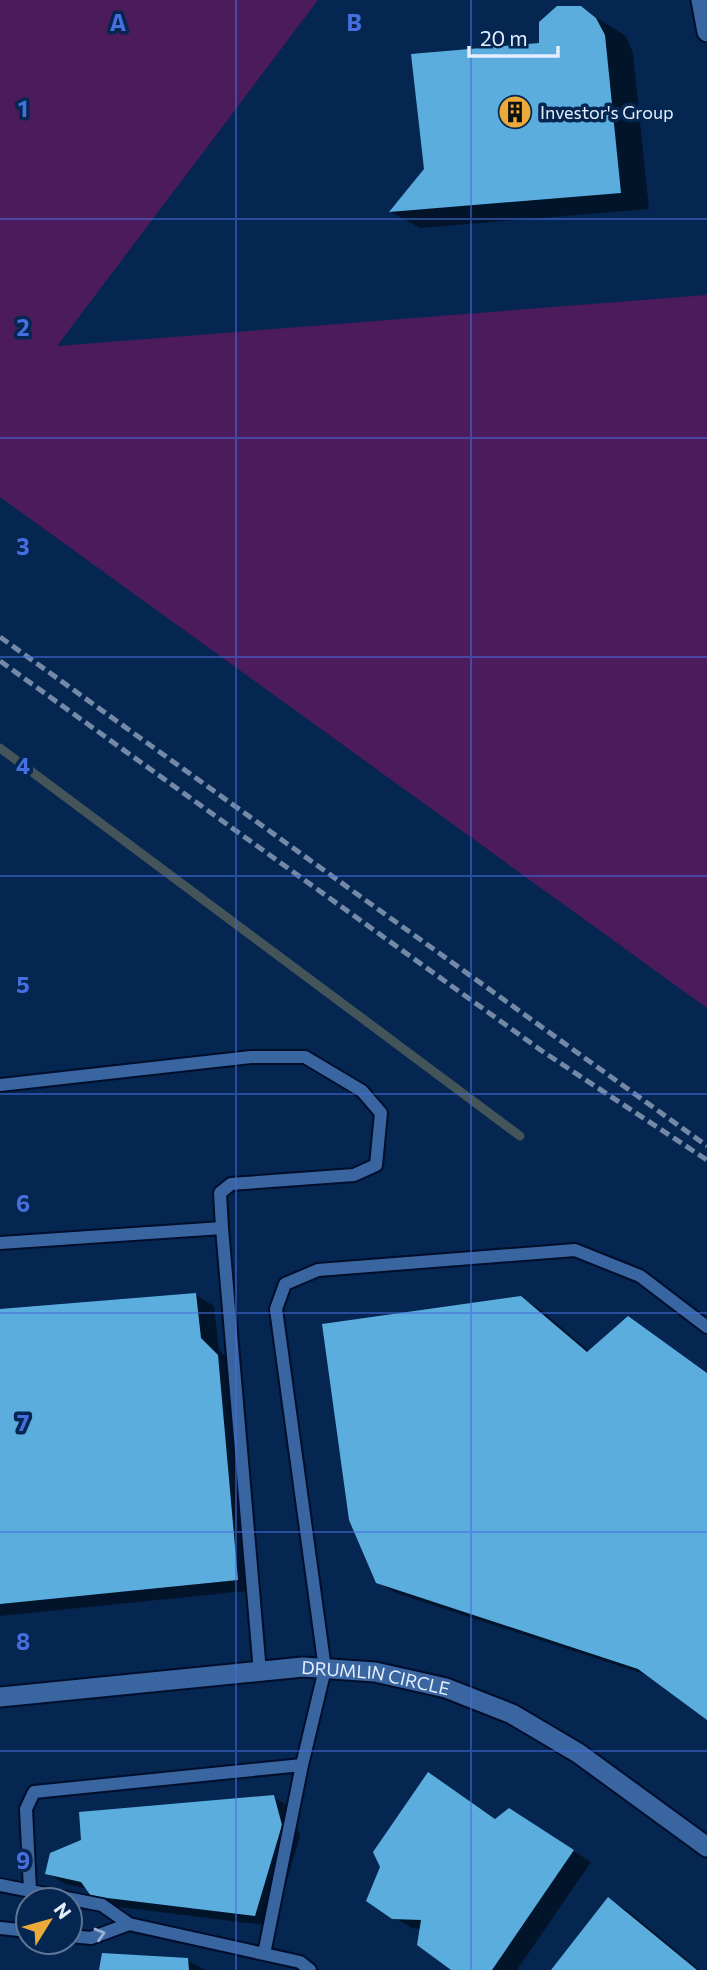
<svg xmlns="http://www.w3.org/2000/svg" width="707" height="1970" viewBox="0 0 707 1970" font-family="Commissioner,sans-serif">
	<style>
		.green { fill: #4c1b5c }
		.shadow { fill: #0007 }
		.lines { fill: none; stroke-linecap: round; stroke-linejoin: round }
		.stream { stroke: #445458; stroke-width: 9 }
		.building { fill: #5badde }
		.service-casing { stroke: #000e2b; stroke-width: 16 }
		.minor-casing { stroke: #000e2b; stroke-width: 23 }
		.service { stroke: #3965a0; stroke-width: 12 }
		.minor { stroke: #3965a0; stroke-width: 19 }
		.rail { stroke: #7389a5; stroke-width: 5; stroke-dasharray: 10 5; stroke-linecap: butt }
		.oneway { stroke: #97b0d3 }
		.grid { fill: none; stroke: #456edf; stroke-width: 2; stroke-opacity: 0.55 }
		.labels { text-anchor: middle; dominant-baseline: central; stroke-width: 7; stroke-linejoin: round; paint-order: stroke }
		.poi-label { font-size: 18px; fill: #e4eefc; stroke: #052650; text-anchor: start }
		.street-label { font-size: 18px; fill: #e4eefc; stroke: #052650 }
		.grid-label { font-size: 23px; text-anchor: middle; font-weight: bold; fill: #456edf; stroke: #052650; stroke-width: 7; stroke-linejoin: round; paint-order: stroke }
	</style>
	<rect width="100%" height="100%" fill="#052650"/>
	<path class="green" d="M0 0H318L57 346 707 295V1008L0 497Z"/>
	<path class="shadow" d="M581 8 626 36 633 53 649 209 420 228 391 212 541 44Z
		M196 1295 214 1306 219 1350 236 1367 256 1590 0 1616V1311Z
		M521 1298 540 1309 590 1352 628 1318 707 1372V1718L650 1676 396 1593 377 1582Z
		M429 1774 496 1819 527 1821 591 1862 517 1970H454L421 1929 412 1928 393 1917Z
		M273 1797 292 1808 300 1836 273 1926 112 1906 93 1895 88 1889 65 1884 47 1873Z
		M608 1899 627 1910 700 1970H553Z
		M187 1960 205 1970H101Z"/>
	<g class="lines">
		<path class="stream" d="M0 748 520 1136"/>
	</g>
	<path class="building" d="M557 6H581L596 18 605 35 621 193 389 212 424 169 411 54 539 43V22Z
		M196 1293 201 1338 218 1355 238 1580 0 1604V1309Z
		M521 1296 587 1352 628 1316 707 1373V1720L638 1669 376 1583 349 1520 322 1324Z
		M428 1772 495 1819 509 1808 574 1850 492 1970H451L417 1945 421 1920 392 1919 366 1901 380 1867 373 1852Z
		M274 1795 282 1825 255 1916 91 1896 81 1882 45 1874 50 1853 81 1840 79 1812Z
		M608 1897 697 1970H551Z
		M102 1953 188 1958 189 1970H99Z"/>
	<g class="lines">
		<defs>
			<path id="service" d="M0 1085 251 1057H305L362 1091 381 1113 376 1165 354 1175 231 1184 220 1193 222 1228
				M0 1243 222 1228 260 1672
				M302 1765 325 1669 276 1309 285 1284 318 1270 575 1250 640 1276 707 1327
				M0 1885 102 1905 129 1924 300 1962 310 1970
				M30 1890 26 1809 34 1792 302 1765 264 1954
				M0 1928 28 1931
				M70 1936 91 1938 129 1924"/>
			<g id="minor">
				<path d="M701 0 707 32"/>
				<path id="s1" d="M0 1697 303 1667 375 1672 446 1688 512 1714 578 1753 707 1847"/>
			</g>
		</defs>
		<use href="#service" class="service-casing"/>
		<use href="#minor" class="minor-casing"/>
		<use href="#service" class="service"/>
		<use href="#minor" class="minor"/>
		<path class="rail" d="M0 637 707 1146
			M0 661 542 1051 707 1160"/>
	</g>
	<defs><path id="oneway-chevron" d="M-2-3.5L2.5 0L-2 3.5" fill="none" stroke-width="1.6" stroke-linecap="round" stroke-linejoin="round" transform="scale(1.75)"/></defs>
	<use class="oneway" href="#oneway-chevron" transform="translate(100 1934) rotate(-17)"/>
	<path class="grid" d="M236 0V1970M471 0V1970M0 219H707M0 438H707M0 657H707M0 876H707M0 1094H707M0 1313H707M0 1532H707M0 1751H707"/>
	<defs>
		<symbol id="building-disc" viewBox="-11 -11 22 22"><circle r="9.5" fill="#ebaa39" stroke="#052650"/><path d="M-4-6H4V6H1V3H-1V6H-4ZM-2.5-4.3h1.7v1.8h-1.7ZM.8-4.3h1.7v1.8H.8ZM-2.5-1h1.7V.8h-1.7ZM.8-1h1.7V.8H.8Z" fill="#111"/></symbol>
	</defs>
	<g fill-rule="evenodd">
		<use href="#building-disc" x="496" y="93" width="38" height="38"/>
	</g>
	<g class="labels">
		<g class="poi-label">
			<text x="540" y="112">Investor's Group</text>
		</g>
		<g class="street-label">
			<text stroke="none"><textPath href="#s1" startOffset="378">DRUMLIN CIRCLE</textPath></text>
		</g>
	</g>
	<g class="grid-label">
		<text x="118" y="31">A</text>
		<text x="354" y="31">B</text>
		<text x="23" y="117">1</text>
		<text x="23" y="336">2</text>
		<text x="23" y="555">3</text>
		<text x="23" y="774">4</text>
		<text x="23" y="993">5</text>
		<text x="23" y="1212">6</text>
		<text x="23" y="1431">7</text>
		<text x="23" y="1650">8</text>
		<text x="23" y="1869">9</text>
	</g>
	<g transform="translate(49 1921) rotate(53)"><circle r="33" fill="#052650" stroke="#5e7695" stroke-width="2"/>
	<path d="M0-5L12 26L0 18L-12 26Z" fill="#ebaa39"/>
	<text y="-10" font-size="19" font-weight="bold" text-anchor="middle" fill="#e4eefc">N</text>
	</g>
	<path d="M469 46v10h89v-10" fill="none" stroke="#e4eefc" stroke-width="3.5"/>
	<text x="480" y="46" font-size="21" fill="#e4eefc" stroke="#052650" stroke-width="5" paint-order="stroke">20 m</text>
</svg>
